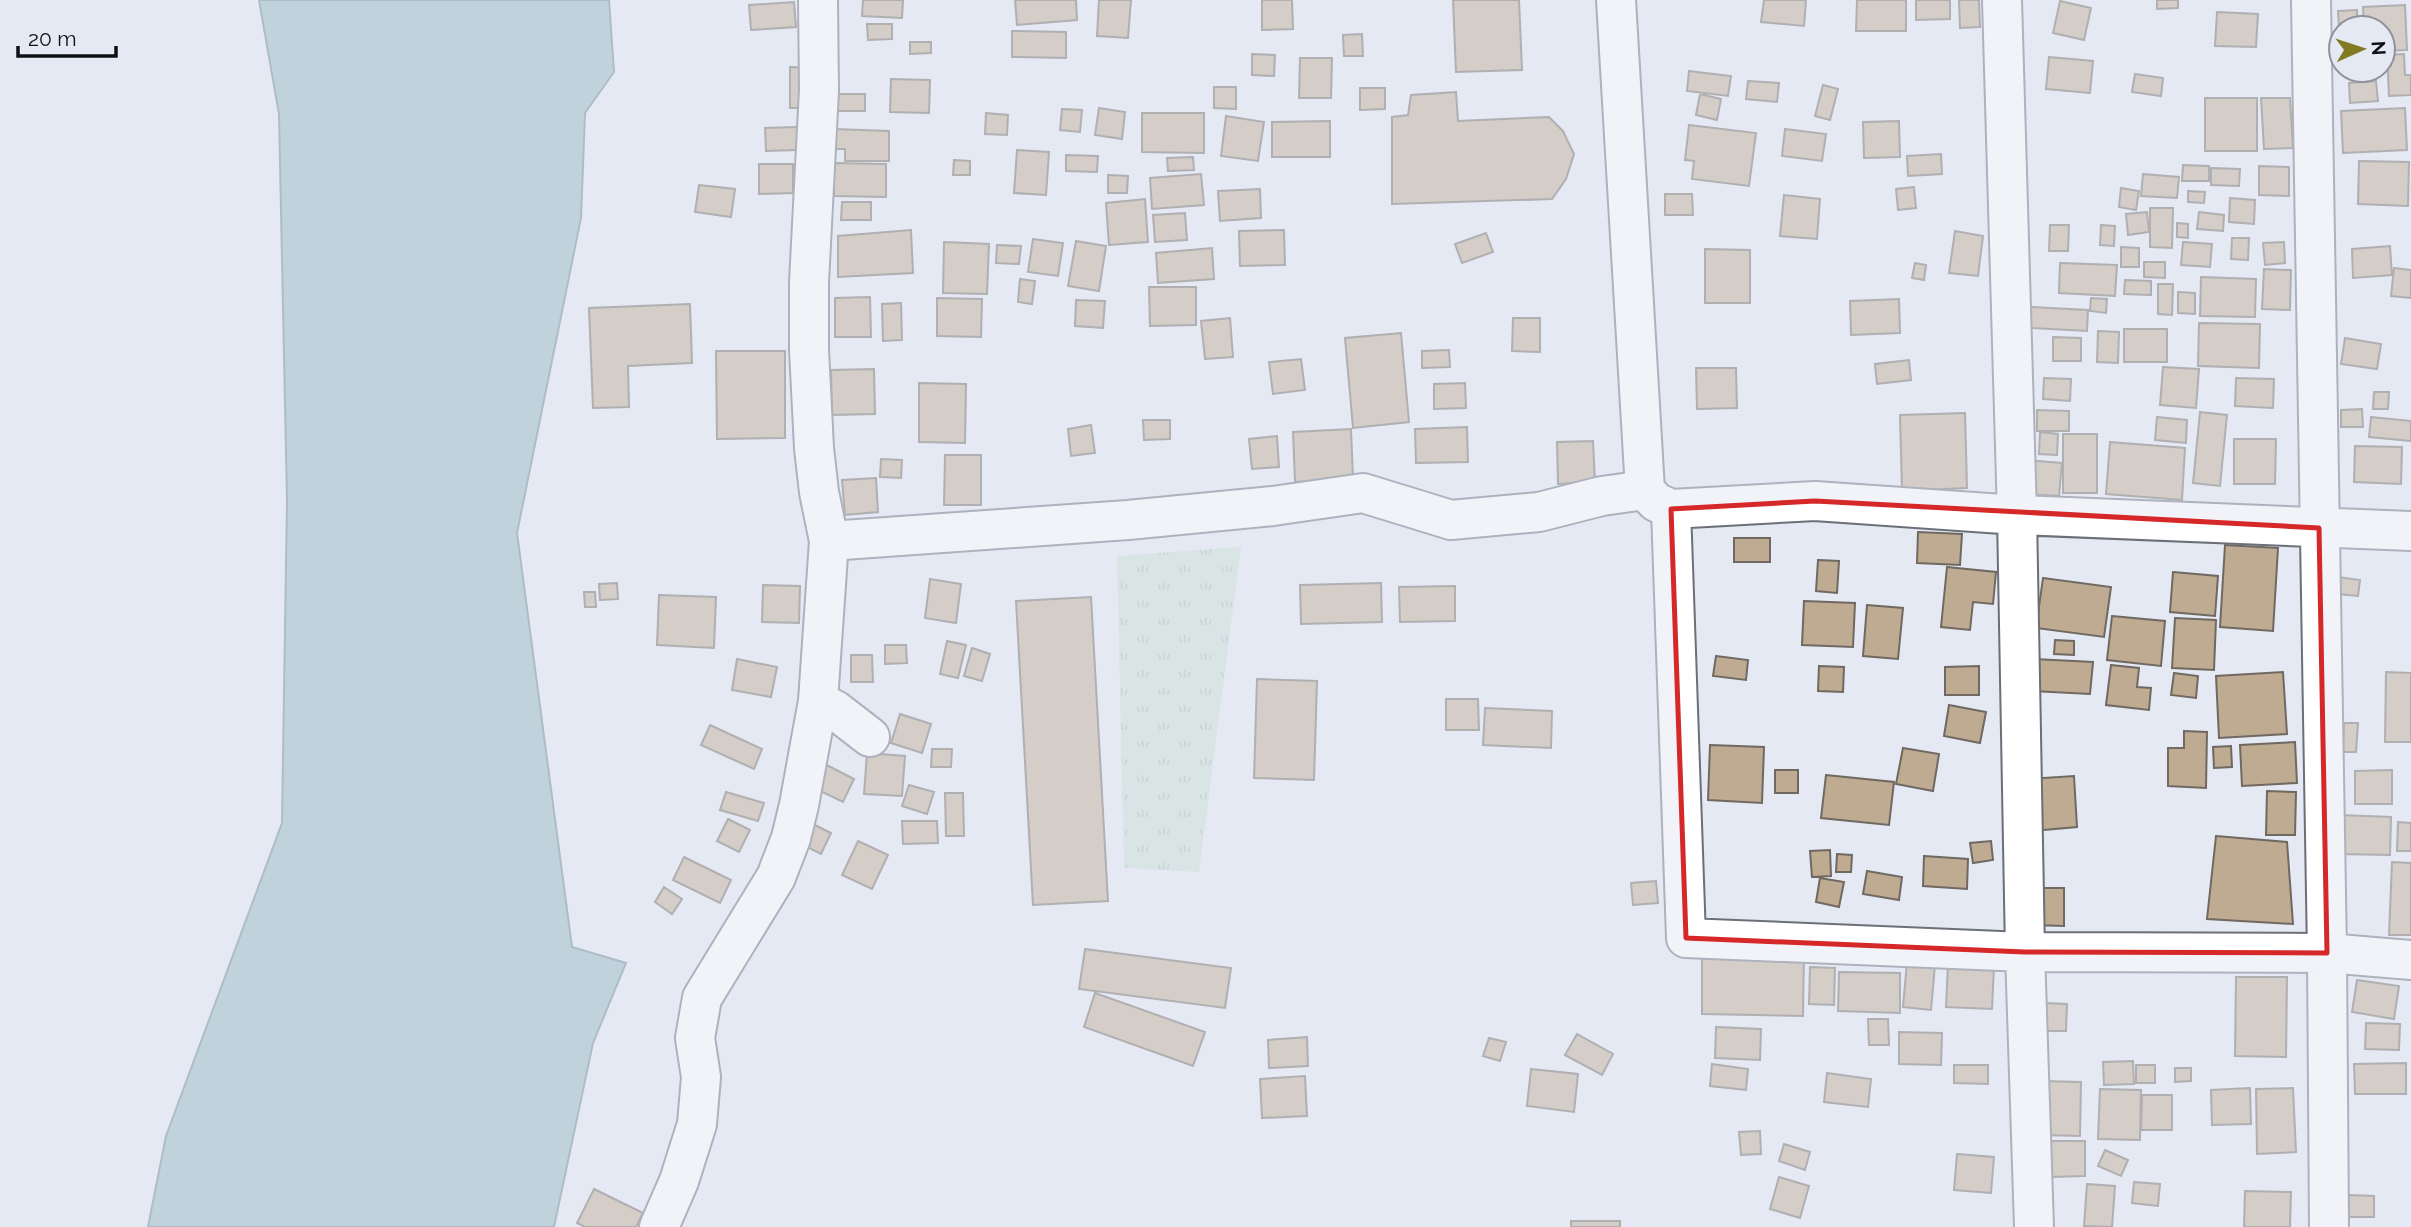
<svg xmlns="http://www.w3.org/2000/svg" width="2411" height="1227" viewBox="0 0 2411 1227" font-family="Raleway,sans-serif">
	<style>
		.park { fill: url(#park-tufts) }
		.water { fill: #93b8c2; stroke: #6b868e; stroke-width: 2 }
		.building { fill: #bfab92; stroke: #6f6961; stroke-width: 2 }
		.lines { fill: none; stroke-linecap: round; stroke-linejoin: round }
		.minor-casing { stroke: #6b6f78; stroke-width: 42 }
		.minor { stroke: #fff; stroke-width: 38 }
		.marked { fill: none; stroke: #d62828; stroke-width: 5; stroke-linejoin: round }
	</style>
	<defs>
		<pattern id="park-tufts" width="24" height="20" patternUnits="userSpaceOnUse" patternTransform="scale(1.75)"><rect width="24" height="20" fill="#c9ddd2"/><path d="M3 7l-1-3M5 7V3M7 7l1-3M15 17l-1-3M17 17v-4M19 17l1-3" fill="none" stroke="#abbdb3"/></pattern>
	</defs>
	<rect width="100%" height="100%" fill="#e5e9f4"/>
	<path class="park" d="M1241 547 1199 872 1124 868 1117 556Z"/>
	<path class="water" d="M259 0H609L614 72 585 113 581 218 517 533 572 947 626 963 593 1043 554 1227H148L166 1136 282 823 287 501 279 114Z"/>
	<path class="building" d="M863 0H903L902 18 862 16Z
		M1015 0H1076L1077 20 1017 25Z
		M1099 0H1131L1128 38 1097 36Z
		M1262 0H1292L1293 29 1262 30Z
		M1453 0H1519L1522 70 1456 72Z
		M1764 0H1806L1804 26 1761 22Z
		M1857 0H1906V31H1856Z
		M1916 0H1950V19L1916 20Z
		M1959 0H1979L1980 27 1960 28Z
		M2157 0H2178V8L2157 9Z
		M2060 1 2091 8 2084 40 2053 33Z
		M794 2 796 27 751 30 749 5Z
		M2405 5 2407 50 2383 51V28H2364L2363 7Z
		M2357 10 2358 27 2339 28 2338 11Z
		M2217 12 2258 14 2256 47 2215 46Z
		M867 24H892V39L868 40Z
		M1012 31 1066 32V58L1012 57Z
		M1362 34 1363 56H1344L1343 35Z
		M910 42H931V53L910 54Z
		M1252 54 1275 55 1274 76 1252 75Z
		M2404 54 2405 75H2411V95L2389 96 2387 55Z
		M2049 57 2093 61 2090 93 2046 89Z
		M1300 58H1332L1331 98H1299Z
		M790 67 813 68V108H790Z
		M1689 71 1731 76 1728 96 1687 91Z
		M2135 74 2163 78 2161 96 2132 92Z
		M891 79 930 80 929 113 890 112Z
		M1748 81 1779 83 1777 102 1746 99Z
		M2376 81 2378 101 2350 103 2349 83Z
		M1823 85 1838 89 1830 120 1815 116Z
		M1214 87H1236V109L1214 108Z
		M1360 88H1385V109L1360 110Z
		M1456 92 1458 121 1549 117 1563 131 1574 154 1566 179 1552 199 1392 204V117L1408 115 1411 95Z
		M836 94H865V111H837Z
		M1700 94 1721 99 1717 120 1696 115Z
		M2205 98H2257V151H2205Z
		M2261 98H2290L2293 148 2264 149Z
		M1099 108 1125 112 1122 139 1095 135Z
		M2405 108 2407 150 2343 153 2341 111Z
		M1062 109 1082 110 1080 132 1060 130Z
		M986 113 1008 115 1007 135 985 134Z
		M1142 113H1204V153L1142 152Z
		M1226 116 1264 122 1258 161 1221 156Z
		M1330 121V157H1272V122Z
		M1899 121 1900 157 1864 158 1863 122Z
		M1689 125 1756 133 1749 186 1692 179 1694 161 1685 160Z
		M797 127V150L766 151 765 128Z
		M833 129 889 131V161H845V149H833Z
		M1785 129 1826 134 1822 161 1782 156Z
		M1017 150 1049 152 1046 195 1014 193Z
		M1941 154 1942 174 1908 176 1907 156Z
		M1066 155 1098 156 1097 172 1066 171Z
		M1193 157 1194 170 1168 171 1167 158Z
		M954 160 970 161V175H953Z
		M2359 161 2409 162 2408 206 2358 204Z
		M834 163 886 164V197L834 196Z
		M759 164H793V193L759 194Z
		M2183 165 2209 166V181H2182Z
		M2259 166 2289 167V196L2259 195Z
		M2211 168 2240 169 2239 186 2211 185Z
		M1201 174 1204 205 1152 209 1150 178Z
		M2143 174 2179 177 2177 198 2141 196Z
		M1108 175 1128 176 1127 193H1108Z
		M699 185 735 189 731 217 695 212Z
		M1914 187 1916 208 1898 210 1896 189Z
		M2121 188 2139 191 2136 210 2119 207Z
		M1260 189 1261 218 1220 221 1218 191Z
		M2188 191 2205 192 2204 203 2188 202Z
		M1665 194H1692L1693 215H1665Z
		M1784 195 1820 199 1817 239 1780 236Z
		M2230 198 2255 200 2254 224 2229 222Z
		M1145 199 1148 242 1109 245 1106 203Z
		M842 202H871V220H841Z
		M2150 208H2173L2172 248 2150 247Z
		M2147 212 2149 232 2128 235 2126 214Z
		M2199 212 2224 215 2223 231 2197 229Z
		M1185 213 1187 240 1155 242 1153 215Z
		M2177 223 2188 224V238L2177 237Z
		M2050 225H2069L2068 251H2049Z
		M2101 225 2115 226 2114 246 2100 245Z
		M911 230 913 273 838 277V236Z
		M1284 230 1285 265 1240 266 1239 231Z
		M1955 231 1983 236 1978 276 1949 273Z
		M1486 233 1493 252 1462 263 1455 244Z
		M2232 238H2249L2248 260 2231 259Z
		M1033 239 1063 243 1058 276 1028 272Z
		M1076 241 1106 246 1099 291 1068 286Z
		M944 242 989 244 987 294 943 293Z
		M2183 242 2212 244 2210 267 2181 265Z
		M2284 242 2285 263 2265 265 2263 243Z
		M997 245 1021 246 1019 264 996 263Z
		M2390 246 2392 275 2353 278 2352 249Z
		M2121 247 2139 248V267H2121Z
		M1212 248 1214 279 1158 283 1156 253Z
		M1705 249 1750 250V303H1705Z
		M2144 262H2165V278L2144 277Z
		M1915 263 1926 265 1924 280 1912 278Z
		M2060 263 2117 265 2115 296 2059 293Z
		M2394 268 2411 270V298L2391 296Z
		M2264 269 2291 270 2290 310 2262 309Z
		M2201 277 2256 279 2255 317 2200 316Z
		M1020 279 1035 281 1032 304 1018 302Z
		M2125 280 2151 281V295L2124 294Z
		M2158 284H2173L2172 315 2158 314Z
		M1149 287H1196V325L1150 326Z
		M2178 292 2195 293V314L2178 313Z
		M870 297 871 337H835V298Z
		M937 298 982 299 981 337 937 336Z
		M2091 298 2107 299 2106 313 2090 311Z
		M1899 299 1900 333 1851 335 1850 301Z
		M1076 300 1105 301 1103 328 1075 326Z
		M901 303 902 340 883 341 882 304Z
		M690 304 692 363 628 366 629 407 593 408 589 308Z
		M2031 307 2088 310 2087 331 2030 328Z
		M1230 318 1233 357 1205 359 1201 321Z
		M1513 318H1540V352L1512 351Z
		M2199 323 2260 324 2259 368 2198 366Z
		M2124 329H2167V362H2124Z
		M2098 331 2119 332 2118 363 2097 362Z
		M1401 333 1409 422 1353 428 1345 338Z
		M2053 337 2081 338V361H2053Z
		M2345 338 2381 344 2377 369 2341 364Z
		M1449 350 1450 367 1422 368V351Z
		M716 351H785V438L717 439Z
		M1301 359 1305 390 1273 394 1269 362Z
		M1909 360 1911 380 1877 384 1875 364Z
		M2163 367 2199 369 2196 408 2160 405Z
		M1696 368H1736L1737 408 1697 409Z
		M874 369 875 414 832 415 831 370Z
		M2044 378 2071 379 2070 401 2043 399Z
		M2236 378 2274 379 2273 408 2235 406Z
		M919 383 966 384 965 443 919 442Z
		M1465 383 1466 408 1434 409V384Z
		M2374 392H2389L2388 409H2373Z
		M2362 409 2363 427H2341V410Z
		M2037 410 2069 411V431H2037Z
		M2200 412 2227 415 2220 486 2193 483Z
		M1965 413 1967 488 1902 491 1900 415Z
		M2157 417 2187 420 2186 443 2155 440Z
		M2371 417 2411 421V441L2369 437Z
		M1143 420H1170V439L1144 440Z
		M1091 425 1095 453 1071 456 1068 429Z
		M1467 427 1468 462 1416 463 1415 429Z
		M1351 429 1353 479 1295 482 1293 432Z
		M2040 432 2058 434 2057 455 2039 454Z
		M2063 434H2097V493H2063Z
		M1277 436 1279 467 1252 469 1249 439Z
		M2234 439H2276L2275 484H2234Z
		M1593 441 1595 482 1558 484 1557 442Z
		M2110 442 2185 448 2182 500 2106 494Z
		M2355 446 2402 447 2401 484 2354 482Z
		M945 455H981V505H944Z
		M881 459 902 460 901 478 880 477Z
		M2027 460 2062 463 2059 496 2025 494Z
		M876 478 878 512 845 515 842 480Z
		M1918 532 1962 534 1960 565 1917 563Z
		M1734 538H1770V562H1734Z
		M2225 545 2278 548 2273 631 2220 627Z
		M1818 560 1839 561 1837 593 1816 591Z
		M1947 567 1996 572 1993 604 1973 602 1970 630 1941 627Z
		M2173 572 2218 576 2215 616 2170 612Z
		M2338 577 2360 580 2358 596 2337 594Z
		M2043 578 2111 587 2104 637 2036 628Z
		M930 579 961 584 956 623 925 618Z
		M617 583 618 599 600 600 599 584Z
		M1381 583 1382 622 1301 624 1300 585Z
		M763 585 800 586 799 623 762 622Z
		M1455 586V621L1400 622 1399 587Z
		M584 592H595L596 607H585Z
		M659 595 716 597 714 648 657 645Z
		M1091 597 1108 901 1033 905 1016 601Z
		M1804 601 1855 603 1853 647 1802 645Z
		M1867 605 1903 608 1898 659 1863 656Z
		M2112 616 2165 621 2161 666 2107 660Z
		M2175 618 2216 620 2214 670 2172 668Z
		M2055 640 2074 641V655L2054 654Z
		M947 641 966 645 958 678 940 674Z
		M885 645H906L907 663 885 664Z
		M972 648 990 654 982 681 964 676Z
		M851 655H872L873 682H851Z
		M1716 656 1748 660 1746 680 1713 676Z
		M737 659 777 667 771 697 732 690Z
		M2034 659 2093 662 2090 694 2032 691Z
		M2111 665 2139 668 2137 687 2151 688 2149 710 2106 705Z
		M1819 666 1844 667 1843 692 1818 691Z
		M1979 666V695H1945V667Z
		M2283 672 2287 734 2219 738 2216 676Z
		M2386 672 2411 673V742H2385Z
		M2174 673 2198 676 2196 698 2171 695Z
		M1257 679 1317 681 1314 780 1254 778Z
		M1446 699H1478L1479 730H1446Z
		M1949 705 1986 712 1980 743 1944 736Z
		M1485 708 1552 711 1551 748 1483 745Z
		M900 714 931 724 922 753 891 743Z
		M2344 723H2358L2356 752H2343Z
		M710 725 762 749 754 769 701 745Z
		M2184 731 2207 732 2206 788 2168 786V748H2184Z
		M2295 742 2297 783 2242 786 2240 745Z
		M1710 745 1764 747 1762 803 1708 800Z
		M2231 746 2232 767 2214 768 2213 747Z
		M1903 748 1939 754 1933 791 1896 784Z
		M932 749H952L951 767H931Z
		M867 753 905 756 902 796 864 794Z
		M821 762 854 779 843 802 810 786Z
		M1775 770H1798V793H1775Z
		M2392 770V804H2355V771Z
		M1826 775 1894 782 1889 825 1821 818Z
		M2074 776 2077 827 2032 831 2029 779Z
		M909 785 934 792 927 814 902 806Z
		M2267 791 2296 792 2295 835H2266Z
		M726 792 764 803 758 821 720 810Z
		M945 793H963L964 836H946Z
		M2339 815 2391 817 2390 855 2338 854Z
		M728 819 750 830 739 852 717 841Z
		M902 821H937L938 843 903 844Z
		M809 822 831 833 821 854 799 843Z
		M2398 822 2411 823V851H2397Z
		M2216 836 2287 842 2293 924 2207 919Z
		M858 841 888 855 872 889 842 875Z
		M1991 841 1993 860 1973 863 1970 843Z
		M1830 850 1831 876 1812 877 1810 851Z
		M1837 854 1852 855 1851 872H1836Z
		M1924 856 1968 859 1967 889 1923 886Z
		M684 857 731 880 720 903 673 880Z
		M2392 862 2411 863V935H2389Z
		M1867 871 1902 877 1899 900 1863 894Z
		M1820 878 1844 882 1839 907 1816 902Z
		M1656 881 1658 903 1633 905 1631 883Z
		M664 887 682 899 672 914 655 902Z
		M2030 888H2064V926L2030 925Z
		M1702 948 1804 950 1803 1016 1702 1014Z
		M1085 949 1231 968 1225 1008 1079 989Z
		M1907 962 1935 965 1931 1010 1903 1007Z
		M1948 965 1994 966 1992 1009 1946 1007Z
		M1810 967 1835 968 1834 1005 1809 1004Z
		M1839 972 1900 973V1013L1838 1011Z
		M2236 977H2287L2286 1057 2235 1056Z
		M2357 980 2399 986 2394 1019 2352 1012Z
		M1095 993 1205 1032 1193 1066 1084 1027Z
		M2045 1003 2067 1004 2066 1031H2045Z
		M1868 1019H1888L1889 1045H1869Z
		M2366 1023 2400 1024 2399 1050 2365 1049Z
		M1716 1027 1761 1029 1760 1060 1715 1058Z
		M1899 1032 1942 1033 1941 1065 1899 1064Z
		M1577 1034 1613 1054 1602 1075 1565 1055Z
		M1307 1037 1308 1066 1269 1068 1268 1040Z
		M1489 1038 1506 1042 1500 1061 1483 1056Z
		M2133 1061 2134 1084 2104 1085 2103 1062Z
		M2406 1063V1094H2355L2354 1064Z
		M1712 1064 1748 1069 1746 1090 1710 1086Z
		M1954 1065H1988V1084L1954 1083Z
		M2136 1065H2155V1083H2136Z
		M2175 1068H2191V1081L2175 1082Z
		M1531 1069 1578 1074 1574 1112 1527 1106Z
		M1827 1073 1871 1079 1868 1107 1824 1102Z
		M1305 1076 1307 1116 1262 1118 1260 1079Z
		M2042 1081 2081 1082 2080 1136 2042 1135Z
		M2250 1088 2251 1124 2212 1125 2211 1090Z
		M2293 1088 2296 1152 2257 1154 2256 1089Z
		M2100 1089 2141 1090 2140 1140 2098 1139Z
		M2142 1095H2172V1130H2141Z
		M1760 1131 1761 1154 1741 1155 1739 1132Z
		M2048 1141H2085V1176L2049 1177Z
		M1784 1144 1810 1152 1805 1170 1779 1161Z
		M2105 1150 2128 1160 2121 1176 2098 1166Z
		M1957 1154 1994 1157 1991 1193 1954 1190Z
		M1779 1177 1809 1186 1800 1218 1770 1209Z
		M2134 1182 2160 1184 2158 1206 2132 1203Z
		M2087 1184 2115 1186 2112 1227 2084 1226Z
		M594 1189 643 1213 636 1227H585L577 1223Z
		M2245 1191 2291 1192 2290 1227H2244Z
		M2349 1195 2374 1196V1217H2349Z
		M1571 1221H1620V1227H1571Z"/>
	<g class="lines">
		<defs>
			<path id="minor" d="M818 0 819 90 809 282V350L814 448 819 492 829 541 818 701 835 710 870 737
				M1616 0 1645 490 1656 502 1671 509 1686 938 2025 952 2327 953 2411 960
				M2002 0 2017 515 2025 952 2034 1227
				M2311 0 2327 953 2329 1227
				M1671 509 1815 501 2017 515 2411 531
				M829 541 1128 520 1273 506 1363 493 1451 520 1539 512 1602 496 1645 490
				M659 1227 679 1181 697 1124 701 1077 695 1038 702 998 776 877 791 838 799 805 818 701"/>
		</defs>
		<use href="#minor" class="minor-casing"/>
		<use href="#minor" class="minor"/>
	</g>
	<path d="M0 0H2411V1227H0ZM1815 501 2319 528 2327 953 2025 952 1686 938 1671 509Z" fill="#e5e9f4" fill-opacity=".55" fill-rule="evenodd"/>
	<path class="marked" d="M1815 501 2319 528 2327 953 2025 952 1686 938 1671 509Z"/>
	<g transform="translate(2362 49) rotate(87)"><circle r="33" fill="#e5e9f4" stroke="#8f929a" stroke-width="2"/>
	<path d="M0-5L12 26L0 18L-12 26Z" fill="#817c22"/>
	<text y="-10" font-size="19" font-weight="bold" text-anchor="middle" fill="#0e1013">N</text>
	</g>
	<path d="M18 46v10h98v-10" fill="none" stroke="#0e1013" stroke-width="3.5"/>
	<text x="28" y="46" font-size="21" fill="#0e1013" stroke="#e5e9f4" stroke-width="5" paint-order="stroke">20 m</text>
</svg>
